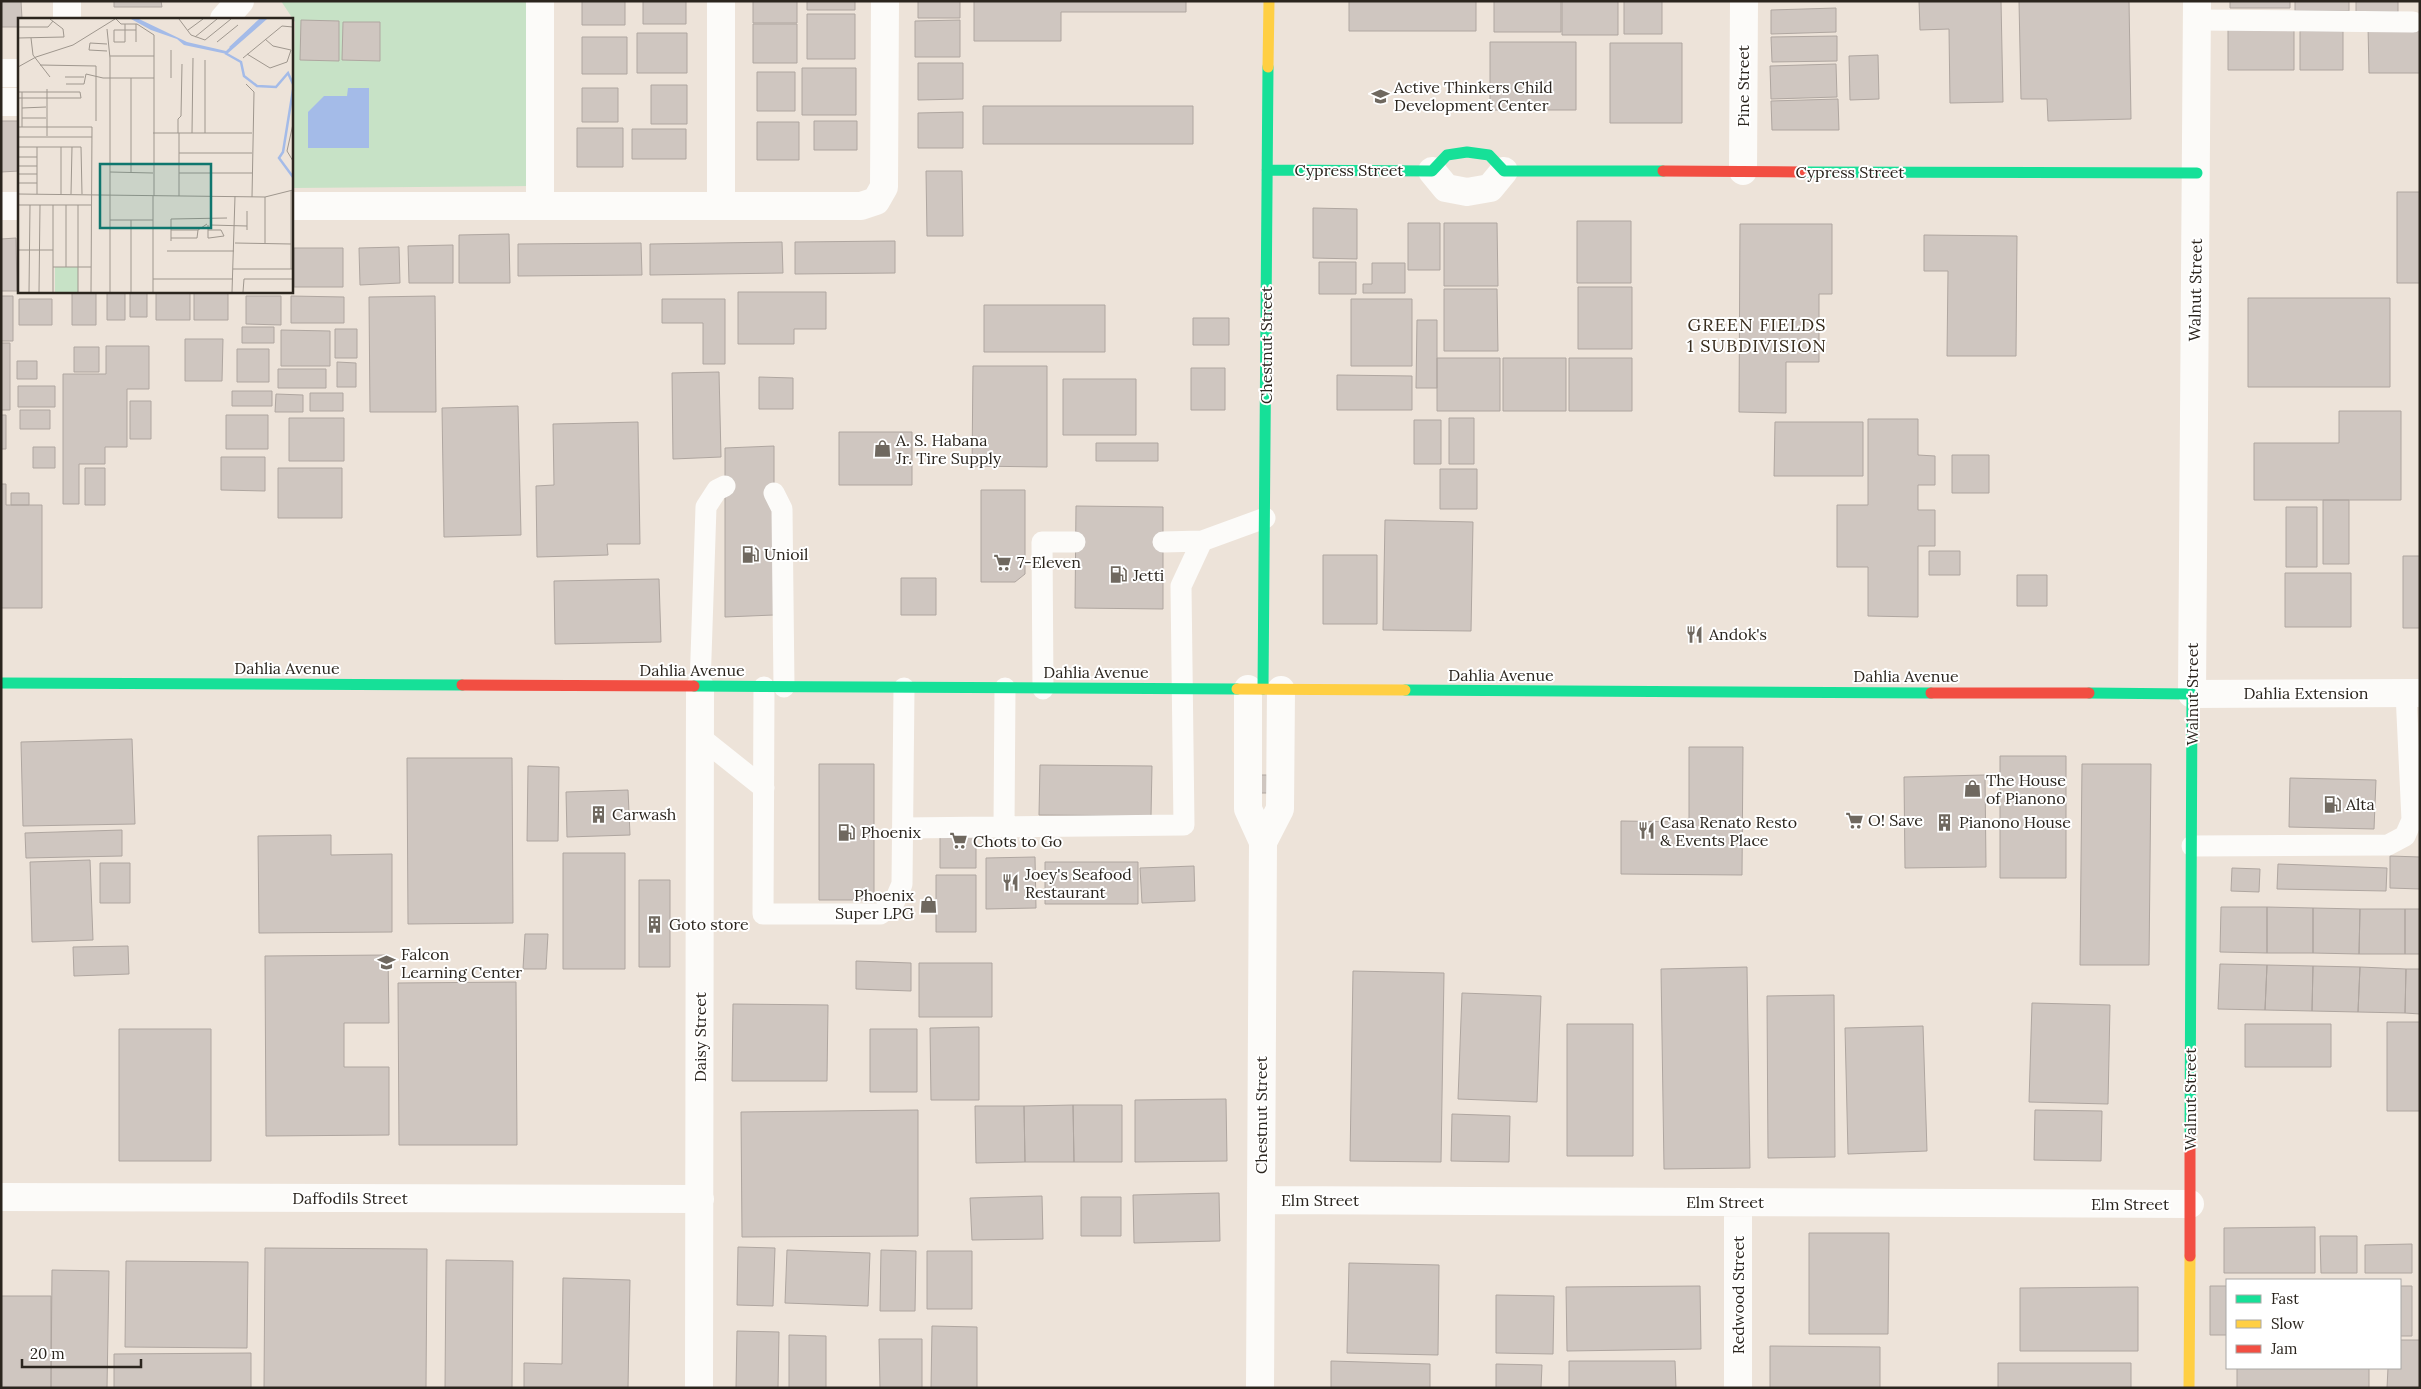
<svg xmlns="http://www.w3.org/2000/svg" width="2421" height="1389" viewBox="0 0 2421 1389" font-family="Lora,serif">
	<style>
		.green { fill: #c7e2c6 }
		.water { fill: #a4bbe8 }
		.building { fill: #cfc6c0; stroke: #afa6a0 }
		.lines { fill: none; stroke-linecap: round; stroke-linejoin: round }
		.lane { stroke: #fcfbf9; stroke-width: 21 }
		.street { stroke: #fcfbf9; stroke-width: 28 }
		.fast { stroke: #16e098; stroke-width: 11 }
		.slow { stroke: #ffcf43; stroke-width: 11 }
		.jam { stroke: #f24e42; stroke-width: 11 }
		.labels { text-anchor: middle; dominant-baseline: central; stroke-width: 4; stroke-linejoin: round; paint-order: stroke }
		.street-label { font-size: 16px; fill: #2b251e; stroke: #fff }
		.poi-label { font-size: 16px; fill: #2b251e; stroke: #fff; text-anchor: start }
		.neighbourhood-label { font-size: 18px; letter-spacing: 1px; fill: #372b1c; stroke: #fff }
		.inset-river { fill: none; stroke: #a4bbe8; stroke-width: 2.5 }
		.inset-road { fill: none; stroke: #9f978e; stroke-width: 1 }
		.view { fill: #0f766e; fill-opacity: 0.15; stroke: #0f766e; stroke-width: 2.5 }
		.inset-edge { fill: none; stroke: #2b251e; stroke-width: 2.5 }
	</style>
	<rect width="100%" height="100%" fill="#ede3d9"/>
	<path class="green" d="M281 1H531V186L291 188V62L294 58 295 22Z"/>
	<path class="water" d="M348 88H369V148H308V112L324 96H347Z"/>
	<path class="building" d="M1 1H21L22 19H19V27H1Z
		M114 1H161L162 7H114Z
		M582 1H625V25H582Z
		M643 1H686V24H643Z
		M753 1H797V23H753Z
		M807 1H855V10H807Z
		M918 1H960V18H918Z
		M974 1H1186V12H1061V41H974Z
		M1349 1H1476V31H1349Z
		M1494 1H1561V32H1494Z
		M1562 1H1618V35H1562Z
		M1624 1H1662V34H1624Z
		M1919 1H2001L2003 102 1950 103 1949 29 1920 30Z
		M2019 1H2129L2131 119 2048 121 2047 99H2021Z
		M2230 1H2290V8H2230Z
		M2295 1H2349V11H2295Z
		M2356 1H2398V12H2356Z
		M1836 8V32L1771 34V10Z
		M807 14H855V59H807Z
		M301 20 339 21V61L300 60Z
		M960 20V57H915V21Z
		M343 22H380V61L342 60Z
		M753 24H797V63H753Z
		M2420 25V73H2369L2368 26Z
		M2228 26H2294V70H2228Z
		M2300 31H2343V70H2300Z
		M637 33H687V73H637Z
		M1837 36V61L1772 62 1771 37Z
		M582 37H627V74H582Z
		M1490 42H1576V110H1490Z
		M1610 43H1682V123H1610Z
		M1878 55 1879 99 1850 100 1849 56Z
		M918 63H963V99L918 100Z
		M1836 64 1837 97 1771 99 1770 66Z
		M802 68H856V115H802Z
		M757 72H795V111H757Z
		M651 85H687V124H651Z
		M582 88H618V122H582Z
		M1838 99 1839 130H1772L1771 101Z
		M983 106H1193V144H983Z
		M963 112V148H918V113Z
		M1 121H19V171L1 172Z
		M814 121H857V150H814Z
		M757 122H799V160H757Z
		M577 128H623V167H577Z
		M632 129H686V159H632Z
		M926 171H962L963 236H927Z
		M2397 192H2420V283H2397Z
		M1313 208 1357 209V259L1313 258Z
		M1577 221H1631V283H1577Z
		M1408 223H1440V270H1408Z
		M1444 223H1497L1498 286H1444Z
		M1740 224H1832V294H1819V362H1786V413L1739 412Z
		M509 234 510 283H459V235Z
		M1924 235 2017 236 2016 356H1947L1948 271H1924Z
		M16 238 17 291H1V239Z
		M895 241V273L795 274V242Z
		M782 242 783 273 650 275V244Z
		M641 243 642 275 518 276V244Z
		M453 245V283H409L408 246Z
		M399 247 400 283 360 285 359 248Z
		M294 248H343V287H294Z
		M1319 262H1356V294H1319Z
		M1372 263H1405V293H1363V284H1372Z
		M1578 287H1632V349H1578Z
		M1444 289H1497L1498 351H1444Z
		M156 291H190V320H156Z
		M72 292H96V325H72Z
		M107 292H125V320H107Z
		M130 292H147V317H130Z
		M738 292H826V329H794V344H738Z
		M194 293H228V320H194Z
		M1 296H13V341H1Z
		M246 296H281V325L246 324Z
		M291 296 344 297V323H291Z
		M435 296 436 412H370L369 297Z
		M2248 298H2390V387H2248Z
		M19 299H52V325H19Z
		M662 299H725V364H703V323H662Z
		M1351 299H1412V366H1351Z
		M984 305H1105V352H984Z
		M1193 318H1229V345H1193Z
		M1417 320H1437V388H1416Z
		M242 327H274V343H242Z
		M335 329H357V358H335Z
		M281 330 330 331V366H281Z
		M185 339H223L222 381H185Z
		M1 343H10V410H1Z
		M106 346H149V389H127V447H105V464H79V504H63V374H106Z
		M74 347H99V372H74Z
		M237 349H269V382H237Z
		M1437 358H1500V411H1437Z
		M1503 358H1566V411H1503Z
		M1569 358H1632V411H1569Z
		M17 361H37V379H17Z
		M337 362 356 363V387H337Z
		M973 366H1047V467L972 466Z
		M1191 368H1225V410H1191Z
		M278 369H326V388H278Z
		M719 372 721 457 673 459 672 373Z
		M1337 375 1412 376V410H1337Z
		M759 377 793 378V409H759Z
		M1063 379H1136V435H1063Z
		M18 386H55V407H18Z
		M232 391H272V406H232Z
		M310 393H343V411H310Z
		M276 394 303 395V412H275Z
		M130 401H151V439H130Z
		M518 406 521 535 444 537 442 408Z
		M20 410H50V429H20Z
		M2339 411H2401V500H2254V443H2339Z
		M1 415H6V449H1Z
		M226 415H268V449H226Z
		M289 418H344V461H289Z
		M1449 418H1474V464H1449Z
		M1868 419H1918V455L1935 456V485H1918V510H1935V546H1918V617L1868 616V567H1837V505H1868Z
		M1414 420H1441V464H1414Z
		M638 422 640 544H607L608 555 537 557 536 486 554 485 553 424Z
		M1775 422H1863V476H1774Z
		M839 432H912V485H839Z
		M1096 443H1158V461H1096Z
		M774 446V615L725 617V448Z
		M33 447H55V468H33Z
		M1952 455H1989V493H1952Z
		M221 457H265V491L221 490Z
		M85 468H105V505H85Z
		M278 468H342V518H278Z
		M1440 469H1477V509H1440Z
		M1 484H6V505H42V608H1Z
		M981 490H1025V574L1015 582H981Z
		M11 493H29V505H11Z
		M2323 500H2349V564H2323Z
		M1076 506 1163 507V609L1075 608Z
		M2286 507H2317V567H2286Z
		M1385 520 1473 522 1471 631 1383 630Z
		M1929 551H1960V575H1929Z
		M1323 555H1377V624H1323Z
		M2403 556H2420V628H2403Z
		M2285 573H2351V627H2285Z
		M2017 575H2047V606H2017Z
		M901 578H936V615H901Z
		M659 579 661 642 555 644 554 581Z
		M132 739 135 824 23 826 21 742Z
		M1689 747H1743L1742 875 1621 874V821L1689 822Z
		M2000 756H2066V878H2000Z
		M407 758H512L513 923 408 924Z
		M819 764H874V900H819Z
		M2082 764H2151L2149 965H2080Z
		M1040 765 1152 766 1151 816 1039 815Z
		M528 766 559 767 558 841H527Z
		M1258 775H1267V793H1258Z
		M1985 775 1986 867 1905 868 1904 777Z
		M2290 778 2376 780 2374 829 2289 827Z
		M628 790 630 835 567 837 566 792Z
		M122 830V856L26 858 25 833Z
		M976 834V868H940V835Z
		M331 835V855L392 854V932L259 933 258 836Z
		M563 853H625V969H563Z
		M2390 856 2420 857V889L2390 888Z
		M1035 857 1036 908 986 909V858Z
		M90 860 93 940 32 942 30 862Z
		M1045 862H1138V904H1045Z
		M100 863H130V903H100Z
		M2278 864 2387 868 2386 891 2277 889Z
		M1194 866 1195 901 1142 903 1140 868Z
		M2232 868 2260 869 2259 892 2231 891Z
		M936 875H976V932H936Z
		M639 880H670V967H639Z
		M2221 907H2267V953L2220 952Z
		M2267 907 2313 908V953H2267Z
		M2313 908 2360 909 2359 954 2313 953Z
		M2360 909H2405V954H2359Z
		M2405 909H2420V954H2405Z
		M525 934H548L546 969H523Z
		M128 946 129 974 74 976 73 947Z
		M388 955 389 1023H344V1067H389V1135L266 1136 265 956Z
		M856 961 911 963V991L856 989Z
		M919 963H992V1017H919Z
		M2220 964 2267 965 2265 1010 2218 1009Z
		M2267 965 2313 966 2312 1011 2265 1010Z
		M2313 966 2360 967 2358 1012 2312 1011Z
		M1747 967 1750 1168 1664 1169 1661 969Z
		M2360 967 2406 969 2405 1013 2358 1012Z
		M2406 969H2420V1014L2405 1013Z
		M1353 971 1444 973 1441 1162 1350 1161Z
		M516 982 517 1145H399L398 983Z
		M1462 993 1541 996 1537 1102 1458 1099Z
		M1834 995 1835 1157 1768 1158 1767 996Z
		M2032 1003 2110 1005 2108 1104 2029 1102Z
		M733 1004 828 1005 827 1081H732Z
		M2387 1022H2420V1111H2387Z
		M1567 1024H1633V1156H1567Z
		M2245 1024H2331V1067H2245Z
		M1923 1026 1927 1151 1848 1154 1845 1028Z
		M979 1027V1100H931L930 1028Z
		M119 1029H211V1161H119Z
		M870 1029H917V1092H870Z
		M1226 1099 1227 1161 1135 1162V1100Z
		M1073 1105 1074 1162H1025L1024 1106Z
		M1073 1105H1122V1162H1074Z
		M975 1106H1024L1025 1162 976 1163Z
		M918 1110V1236L742 1237 741 1112Z
		M2035 1110 2102 1111 2101 1161 2034 1160Z
		M1452 1114 1510 1116 1509 1162 1451 1161Z
		M1219 1193 1220 1241 1134 1243 1133 1195Z
		M1042 1196 1043 1239 972 1240 970 1198Z
		M1081 1197H1121V1236H1081Z
		M2315 1227V1273H2224V1228Z
		M1809 1233H1889L1888 1334H1809Z
		M2320 1236H2357V1273H2321Z
		M2412 1244V1273H2365V1245Z
		M738 1247 775 1248 773 1306 737 1305Z
		M265 1248 427 1249 426 1388H264Z
		M787 1250 870 1253 868 1306 785 1303Z
		M881 1250 916 1251 915 1311H880Z
		M927 1251H972V1309H927Z
		M446 1260 513 1261 512 1388H445Z
		M126 1261 248 1262 247 1348 125 1347Z
		M1349 1263 1439 1265 1438 1355 1347 1353Z
		M52 1270 109 1271 107 1388H51Z
		M563 1278 630 1280 628 1388H524V1363L562 1364Z
		M1700 1286 1701 1349 1567 1351 1566 1287Z
		M2210 1286H2227V1335H2210Z
		M2400 1286H2412V1336H2400Z
		M2138 1287V1351H2020V1288Z
		M1496 1295 1554 1296 1553 1354 1496 1353Z
		M1 1296H51V1388H1Z
		M932 1326 977 1327V1388H931Z
		M737 1331 779 1332 778 1388H736Z
		M789 1335 826 1336V1388H789Z
		M879 1339H922V1388H880Z
		M2400 1340H2420V1388H2387L2388 1368H2400Z
		M1770 1346 1880 1347V1388H1770Z
		M251 1353V1388H114V1354Z
		M1331 1361 1430 1364V1388H1331Z
		M1569 1361H1675L1676 1388H1569Z
		M1998 1363H2131V1388H1998Z
		M1496 1364 1542 1365 1541 1388H1496Z
		M2237 1368H2369V1388H2237Z"/>
	<g class="lines">
		<path class="lane" d="M2197 20 2413 22
			M774 493 782 509 784 687
			M1163 542 1202 541 1265 518
			M700 687 706 507 717 490 725 486
			M764 687 763 914H880L893 905 902 884 904 688
			M1043 689 1042 542H1075
			M700 737 764 788
			M1004 827 1005 688
			M903 828 1184 825 1181 586 1202 541
			M2192 846 2388 845 2405 836 2412 820 2406 693"/>
		<path class="street" d="M67 1V19
			M540 1V206
			M721 1V206
			M2197 1 2192 694 2420 693
			M224 19 240 1
			M1 73H19
			M1 102H19
			M1432 171 1446 188 1467 192 1490 188 1504 171
			M1743 171 1744 1
			M1 206H19
			M291 206H861L876 201 884 187 885 1
			M1248 689V809L1263 842 1260 1388
			M1263 842 1280 809 1281 690
			M1 1197 700 1199
			M1261 1200 2190 1204
			M1738 1202V1388
			M699 1388 700 687"/>
		<path class="fast" d="M1267 170 1432 171 1447 155 1467 152 1489 155 1504 171H1663
			M1803 172 2197 173
			M1 683 462 685
			M694 686 1237 689
			M1263 689 1268 67
			M1405 690 1931 693
			M2089 693 2192 694 2190 1137"/>
		<path class="slow" d="M1268 67 1269 1
			M1237 689 1405 690
			M2189 1388 2190 1256"/>
		<path class="jam" d="M1663 171 1803 172
			M462 685 694 686
			M1931 693H2089
			M2190 1256V1137"/>
	</g>
	<defs>
		<symbol id="school-bare" viewBox="-9 -9 18 18"><path d="M0-5L7-2L0 1L-7-2ZM-4 1L0 2.5L4 1V4Q0 6-4 4Z" fill="#6f685f" stroke="#fff" stroke-width="2.5" paint-order="stroke"/></symbol>
		<symbol id="shop-bare" viewBox="-9 -9 18 18"><path d="M-5-2.5h2.3a2.7 3.5 0 0 1 5.4 0H5L5.5 6h-11ZM-1.5-2.5h3a1.5 2.3 0 0 0-3 0Z" fill="#6f685f" stroke="#fff" stroke-width="2.5" paint-order="stroke"/></symbol>
		<symbol id="fuel-bare" viewBox="-9 -9 18 18"><path d="M-5.5-6h7V0h2V4h1.3V-2.5L3-4.5l.8-.8L6-3V5H2.5V1h-1V6h-7ZM-4.2-4.7v3.2H.2V-4.7Z" fill="#6f685f" stroke="#fff" stroke-width="2.5" paint-order="stroke"/></symbol>
		<symbol id="supermarket-bare" viewBox="-9 -9 18 18"><path d="M-6-5.5h2.5l.6 2H6L4.5 2H-2.5L-4.4-4H-6ZM-1.5 3.2a1.3 1.3 0 1 0 .1 0ZM3 3.2a1.3 1.3 0 1 0 .1 0Z" fill="#6f685f" stroke="#fff" stroke-width="2.5" paint-order="stroke"/></symbol>
		<symbol id="restaurant-bare" viewBox="-9 -9 18 18"><path d="M-5-6h1v4h1v-4h1v4h1v-4h1v5L-1.5 .5V6h-2V.5L-5-1ZM5-6V6H3V1.5H1.5Q1.5-4 5-6Z" fill="#6f685f" stroke="#fff" stroke-width="2.5" paint-order="stroke"/></symbol>
		<symbol id="building-bare" viewBox="-9 -9 18 18"><path d="M-4-6H4V6H1V3H-1V6H-4ZM-2.5-4.3h1.7v1.8h-1.7ZM.8-4.3h1.7v1.8H.8ZM-2.5-1h1.7V.8h-1.7ZM.8-1h1.7V.8H.8Z" fill="#6f685f" stroke="#fff" stroke-width="2.5" paint-order="stroke"/></symbol>
	</defs>
	<g fill-rule="evenodd">
		<use href="#school-bare" x="1368" y="84" width="25" height="25"/>
		<use href="#shop-bare" x="870" y="436" width="25" height="25"/>
		<use href="#fuel-bare" x="738" y="542" width="25" height="25"/>
		<use href="#supermarket-bare" x="990" y="550" width="25" height="25"/>
		<use href="#fuel-bare" x="1106" y="562" width="25" height="25"/>
		<use href="#restaurant-bare" x="1682" y="622" width="25" height="25"/>
		<use href="#shop-bare" x="1960" y="776" width="25" height="25"/>
		<use href="#fuel-bare" x="2320" y="792" width="25" height="25"/>
		<use href="#building-bare" x="586" y="802" width="25" height="25"/>
		<use href="#supermarket-bare" x="1842" y="808" width="25" height="25"/>
		<use href="#building-bare" x="1932" y="810" width="25" height="25"/>
		<use href="#restaurant-bare" x="1634" y="818" width="25" height="25"/>
		<use href="#fuel-bare" x="834" y="820" width="25" height="25"/>
		<use href="#supermarket-bare" x="946" y="828" width="25" height="25"/>
		<use href="#restaurant-bare" x="998" y="870" width="25" height="25"/>
		<use href="#shop-bare" x="916" y="892" width="25" height="25"/>
		<use href="#building-bare" x="642" y="912" width="25" height="25"/>
		<use href="#school-bare" x="374" y="950" width="25" height="25"/>
	</g>
	<g class="labels">
		<g class="street-label">
			<text transform="translate(1743 86) rotate(-90)">Pine Street</text>
			<text x="1349" y="170">Cypress Street</text>
			<text x="1850" y="172">Cypress Street</text>
			<text transform="translate(2195 290) rotate(-89)">Walnut Street</text>
			<text transform="translate(1266 345) rotate(-90)">Chestnut Street</text>
			<text x="287" y="668">Dahlia Avenue</text>
			<text x="692" y="670">Dahlia Avenue</text>
			<text x="1096" y="672">Dahlia Avenue</text>
			<text x="1501" y="675">Dahlia Avenue</text>
			<text x="1906" y="676">Dahlia Avenue</text>
			<text x="2306" y="693">Dahlia Extension</text>
			<text transform="translate(2192 694) rotate(-90)">Walnut Street</text>
			<text transform="translate(700 1037) rotate(-90)">Daisy Street</text>
			<text transform="translate(2190 1099) rotate(-90)">Walnut Street</text>
			<text transform="translate(1261 1115) rotate(-90)">Chestnut Street</text>
			<text x="350" y="1198">Daffodils Street</text>
			<text x="1320" y="1200">Elm Street</text>
			<text x="1725" y="1202">Elm Street</text>
			<text x="2130" y="1204">Elm Street</text>
			<text transform="translate(1738 1295) rotate(-90)">Redwood Street</text>
		</g>
		<g class="poi-label">
			<text x="1394" y="87">Active Thinkers Child<tspan x="1394" dy="18">Development Center</tspan></text>
			<text x="896" y="440">A. S. Habana<tspan x="896" dy="18">Jr. Tire Supply</tspan></text>
			<text x="764" y="554">Unioil</text>
			<text x="1017" y="562">7-Eleven</text>
			<text x="1133" y="575">Jetti</text>
			<text x="1709" y="634">Andok's</text>
			<text x="1986" y="780">The House<tspan x="1986" dy="18">of Pianono</tspan></text>
			<text x="2346" y="804">Alta</text>
			<text x="612" y="814">Carwash</text>
			<text x="1868" y="820">O! Save</text>
			<text x="1660" y="822">Casa Renato Resto<tspan x="1660" dy="18">&amp; Events Place</tspan></text>
			<text x="1959" y="822">Pianono House</text>
			<text x="861" y="832">Phoenix</text>
			<text x="973" y="841">Chots to Go</text>
			<text x="1025" y="874">Joey's Seafood<tspan x="1025" dy="18">Restaurant</tspan></text>
			<text x="914" y="895" text-anchor="end">Phoenix<tspan x="914" dy="18">Super LPG</tspan></text>
			<text x="669" y="924">Goto store</text>
			<text x="401" y="954">Falcon<tspan x="401" dy="18">Learning Center</tspan></text>
		</g>
		<g class="neighbourhood-label">
			<text x="1757" y="324">GREEN FIELDS<tspan x="1757" dy="21">1 SUBDIVISION</tspan></text>
		</g>
	</g>
	<g transform="translate(18 18)">
		<rect width="275" height="275" fill="#ede3d9"/>
		<path d="M37 249H60V274H37Z" fill="#c7e2c6"/>
		<path d="M113 1H121L169 24 208 33 242 1H249L209 36 166 27 159 21 133 12Z" fill="#a4bbe8"/>
		<path class="inset-river" d="M212 30 243 1M207 35 223 44 226 58 239 68 258 69 270 55 275 66M275 72 265 134 261 140 275 159"/>
		<path class="inset-road" d="M98 1 103 6H119L136 17V178M161 1 173 17 187 22 213 1M107 6V24H96V12H118M118 6V24M0 9H30L35 3M89 11 92 40V274M170 12 185 1M177 19 199 1M0 20 46 19 45 11 32 1M13 20 15 37 32 59M247 21 255 28 273 32M199 24 220 7M89 26 72 25 71 32 89 33M229 36 252 50 269 44 273 32M92 38H136M225 40 264 8 275 9M187 42V115M22 47 78 48V103M0 49 18 39 55 27 97 1M47 59H66M113 60V154M153 60V32M48 66H66L68 56 85 60H136M228 66 236 74 234 179M29 71V118M0 74H62L63 80H0M4 74V109M4 90 28 89M4 100H28M275 106 269 133 275 143M0 109H74L73 274M135 115H234M160 115V101L163 98 164 46M174 115 175 40M0 119H74M0 129H63L64 176M161 135H234M0 139H19M0 148H19M92 154 135 155M161 155H234M0 156H19M0 165H19M0 176 247 179 275 172M19 176V129M43 176V129M53 176 54 129M161 178V115M0 187H73M60 187V274M92 202H135M190 207V220H191L206 218 203 212H190M192 207 229 208M153 212H180L189 206M229 212V193M153 220H179L180 212M153 223V201L209 200M217 225 273 226M247 225V179M0 232V274M1 232H35M149 233H216M35 249H73M48 249V187M215 251H275M273 251V172M135 261H215M11 274 12 187M21 274 22 187M35 274V187M113 274V202M135 274V178M214 274 217 178M225 274 226 261H275"/>
		<path class="view" d="M82 146H193V210H82Z"/>
		<rect width="275" height="275" class="inset-edge"/>
	</g>
	<rect width="2421" height="1389" fill="none" stroke="#2b251e" stroke-width="5"/>
	<rect x="2226" y="1279" width="175" height="90" fill="#ffffff" stroke="#aaa8a5"/>
	<rect x="2236" y="1295" width="25" height="8" fill="#16e098" stroke="#aaa8a5"/>
	<text x="2271" y="1304" font-size="15" fill="#2b251e">Fast</text>
	<rect x="2236" y="1320" width="25" height="8" fill="#ffcf43" stroke="#aaa8a5"/>
	<text x="2271" y="1329" font-size="15" fill="#2b251e">Slow</text>
	<rect x="2236" y="1345" width="25" height="8" fill="#f24e42" stroke="#aaa8a5"/>
	<text x="2271" y="1354" font-size="15" fill="#2b251e">Jam</text>
	<path d="M22 1359v8h119v-8" fill="none" stroke="#2b251e" stroke-width="2.5"/>
	<text x="30" y="1359" font-size="15" fill="#2b251e" stroke="#ffffff" stroke-width="4" paint-order="stroke">20 m</text>
</svg>
